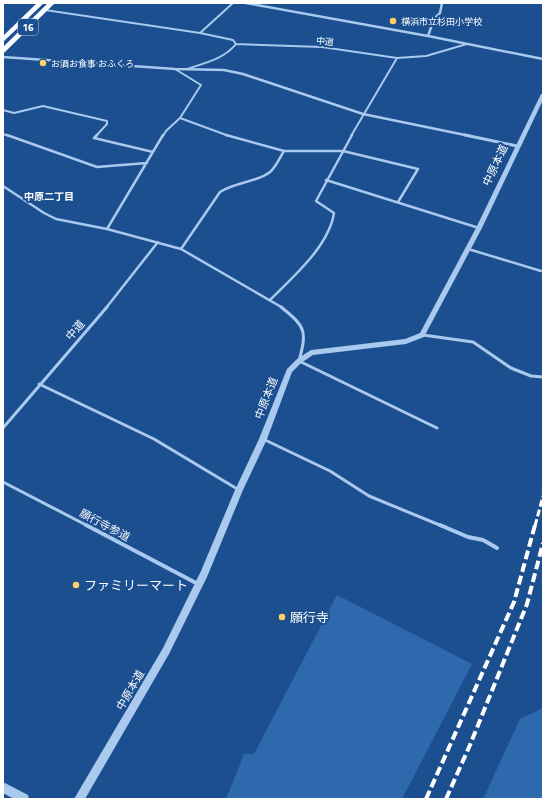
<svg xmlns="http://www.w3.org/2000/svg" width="546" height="802" viewBox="0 0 546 802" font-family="'Titillium Web','Noto Sans JP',sans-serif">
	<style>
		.green { fill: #2e69ad }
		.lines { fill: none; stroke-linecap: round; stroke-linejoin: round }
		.service-far3 { stroke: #a9c9ee; stroke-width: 2 }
		.service-far2 { stroke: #a9c9ee; stroke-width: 2.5 }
		.service-far1 { stroke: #a9c9ee; stroke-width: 3 }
		.service { stroke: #a9c9ee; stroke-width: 4 }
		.minor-far1 { stroke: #a9c9ee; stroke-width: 2.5 }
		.minor { stroke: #a9c9ee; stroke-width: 3 }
		.tertiary { fill: #a9c9ee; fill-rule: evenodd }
		.trunk { fill: #f8faff; fill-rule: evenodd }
		.rail-far1 { stroke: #fff; stroke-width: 3; stroke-dasharray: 7 3; stroke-linecap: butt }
		.rail { stroke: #fff; stroke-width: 4; stroke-dasharray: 9 4; stroke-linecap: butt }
		.poi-dot { fill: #ffd166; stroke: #1b4f8f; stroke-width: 1.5 }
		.labels { text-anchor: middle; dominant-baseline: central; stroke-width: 4; stroke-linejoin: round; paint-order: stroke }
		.far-poi-label { font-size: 9px; fill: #fff; stroke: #1b4f8f; text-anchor: start }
		.far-street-label { font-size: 9px; fill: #fff; stroke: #1b4f8f }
		.shield { fill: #1b4f8f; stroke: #bbcadd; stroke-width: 1 }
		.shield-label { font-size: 10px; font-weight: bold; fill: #fff }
		.far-neighbourhood-label { font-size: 10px; font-weight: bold; fill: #fff; stroke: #1b4f8f }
		.street-label { font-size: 11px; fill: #fff; stroke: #1b4f8f }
		.near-poi-label { font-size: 13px; fill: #fff; stroke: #1b4f8f; text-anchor: start }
	</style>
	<rect width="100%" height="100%" fill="#1b4f8f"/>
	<path class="green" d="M337 595 472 664 402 799H226L244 754H254Z
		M543 708V799H483L520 719Z"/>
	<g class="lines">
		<path class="service-far3" d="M45 10 200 33 233 40 236 44
			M200 33 233 3
			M236 44 322 47 397 58 426 56 467 44
			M187 69C205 63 224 59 236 44
			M3 110 14 113 43 106 107 121V124L96 136
			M180 118 229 136
			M3 134 9 136
			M163 136 166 131 180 118 201 85 175 69
			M351 136 397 58"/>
		<path class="service-far2" d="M7 135 97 167 147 163
			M97 135 94 138 153 152
			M226 135 284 151H343L418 169 398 202
			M326 180 479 228
			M3 186 44 213 56 219 107 229 181 249 283 308
			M107 229 163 135
			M181 249 220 192C235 182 258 182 270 172 276 167 280 157 284 151
			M468 249 541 271
			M270 300C293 277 329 246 334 213L316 201 352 135
			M106 308 158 242"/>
		<path class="service-far1" d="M281 307C306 327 307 331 299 361L437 428
			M423 335 473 342 511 368 531 376 543 377
			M39 384 154 439 239 490
			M3 428 107 307
			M263 439 330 471 369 496 442 526
			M3 482 88 526"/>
		<path class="service" d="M86 525 198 584
			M440 525 468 537 483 540 497 548"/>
		<path class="minor-far1" d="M246 3 428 36 543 59
			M428 36 434 19 440 13 442 3
			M3 57 175 69 224 70 243 74 363 114 470 136"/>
		<path class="minor" d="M465 135 517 146"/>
		<path class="tertiary" d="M541 94H543V100L482 228 424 337 406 344 313 355 301 363 292 372 267 439 243 490 207 577 169 654 85 799H74L163 648 201 571 235 490 259 439 287 369 297 359 311 350 405 339 420 333 476 228Z
			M3 782 28 795 29 799H14L3 793Z"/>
		<path class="trunk" d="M37 3H44L3 42V36Z
			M48 3H55L5 52 3 53V47Z"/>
		<path class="rail-far1" d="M535 526 543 496"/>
		<path class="rail" d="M426 799 514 602 535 525
			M446 799 470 745 527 604 543 543"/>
	</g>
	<g class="poi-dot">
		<circle cx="393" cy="21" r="4"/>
		<circle cx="43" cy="63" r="4"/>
		<circle cx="76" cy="585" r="4"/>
		<circle cx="282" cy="617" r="4"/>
	</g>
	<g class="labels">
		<g class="far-poi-label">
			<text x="401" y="21">横浜市立杉田小学校</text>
			<text x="51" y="63">お酒お食事 おふくろ</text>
		</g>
		<g class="far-street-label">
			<text transform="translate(325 41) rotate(7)">中道</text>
		</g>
		<rect class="shield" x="18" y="19" width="20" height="16" rx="3"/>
		<g class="shield-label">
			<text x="28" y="27">16</text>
		</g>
		<g class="far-neighbourhood-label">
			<text x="49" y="196">中原二丁目</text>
		</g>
		<g class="street-label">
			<text transform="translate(495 165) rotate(-65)">中原本道</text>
			<text transform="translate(75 330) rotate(-49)">中道</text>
			<text transform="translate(266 398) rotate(-69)">中原本道</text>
			<text transform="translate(105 525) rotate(28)">願行寺参道</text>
			<text transform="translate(130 690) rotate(-60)">中原本道</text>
		</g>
		<g class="near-poi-label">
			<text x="84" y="585">ファミリーマート</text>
			<text x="290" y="617">願行寺</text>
		</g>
	</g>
	<rect width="546" height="802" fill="none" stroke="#ffffff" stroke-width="8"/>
</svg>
